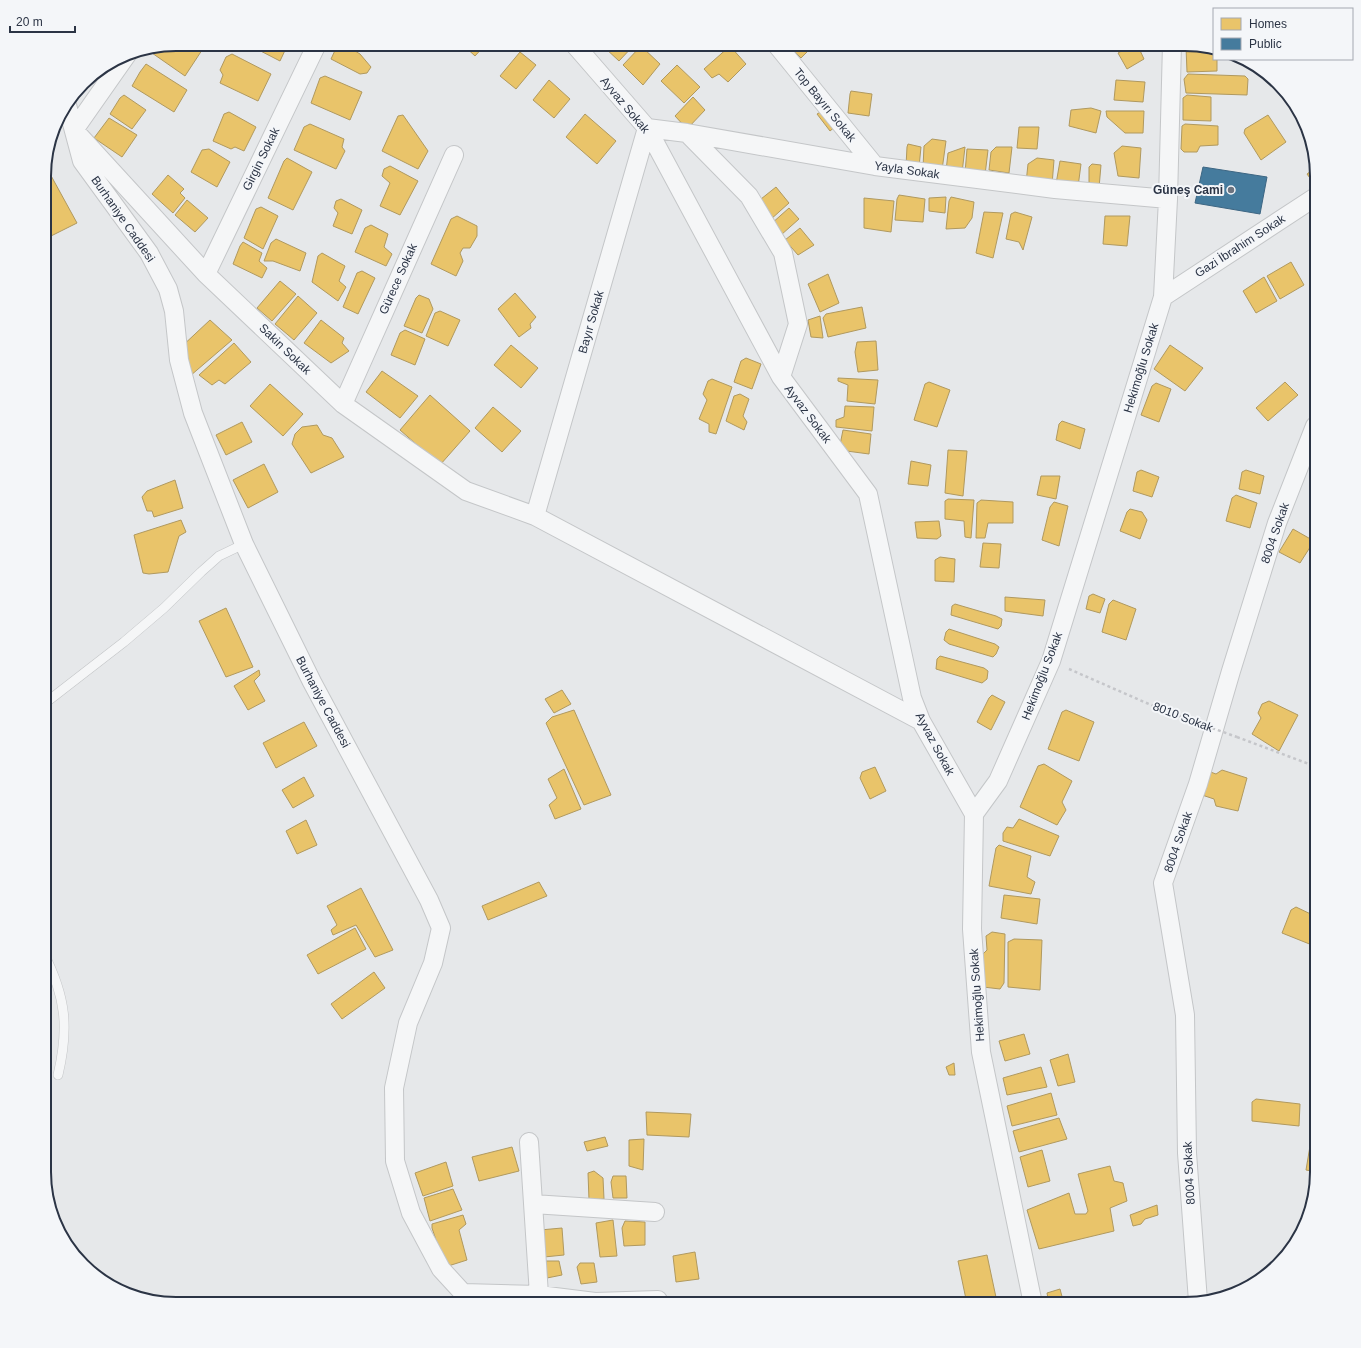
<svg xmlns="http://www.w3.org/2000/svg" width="1361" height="1348" viewBox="0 0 1361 1348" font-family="Arial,sans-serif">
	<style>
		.homes { fill: #e9c46a; stroke: #b0995f }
		.public { fill: #457b9d; stroke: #3d6683 }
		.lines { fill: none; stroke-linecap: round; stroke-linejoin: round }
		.lane-casing { stroke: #c4c6c8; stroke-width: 10 }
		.street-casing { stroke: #c4c6c8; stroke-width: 20 }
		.path { stroke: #c5c6ca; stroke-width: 2.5; stroke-dasharray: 3 3; stroke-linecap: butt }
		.lane { stroke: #f5f6f7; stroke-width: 9 }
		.street { stroke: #f5f6f7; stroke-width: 18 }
		.path-bridge { stroke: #c5c6ca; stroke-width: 2.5; stroke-dasharray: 3 3; stroke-linecap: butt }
		.poi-dot { fill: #6c737f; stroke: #f4f6f9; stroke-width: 1.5 }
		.labels { text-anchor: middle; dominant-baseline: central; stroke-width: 4; stroke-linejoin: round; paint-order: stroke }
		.street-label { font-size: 12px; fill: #2b3445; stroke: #f4f6f9 }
		.poi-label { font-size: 12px; font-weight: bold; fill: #2b3445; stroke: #f4f6f9; text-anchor: end }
		.rim { fill: none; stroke: #2b3445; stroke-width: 2 }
	</style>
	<rect width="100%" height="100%" fill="#e6e8ea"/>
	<path class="homes" d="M176 44H206L185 76 152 53 155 48Z
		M247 44H288L280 61Z
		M338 44H344L360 54 371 67 367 73 360 74 331 59Z
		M462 44H486L475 56Z
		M607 44H635L619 61 604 47Z
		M787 44H815L801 58Z
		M1134 44H1137L1144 59 1127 69 1118 53Z
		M1190 44 1214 50V59H1217V71L1187 72 1186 47Z
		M641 46 660 64 643 85 623 65Z
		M730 46 746 64 728 82 719 74 712 78 704 69Z
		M520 52 536 65 516 89 500 76Z
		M232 54 271 74 258 101 220 83 223 75 220 70 226 57Z
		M146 64 187 90 174 112 132 86 140 72Z
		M677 65 700 87 684 103 661 81Z
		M1188 74 1245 76 1248 79 1247 95 1186 93 1184 79Z
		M325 76 362 92 350 120 311 103 320 78Z
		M549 80 570 99 554 118 533 100Z
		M1116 80 1145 82 1143 102 1114 100Z
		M851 91 872 94 869 116 848 113 850 94Z
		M124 95 146 110 132 129 110 114 120 98Z
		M1187 95 1211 97V121L1183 120V98Z
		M693 97 705 110 687 129 675 116Z
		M1091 108 1101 111 1096 133 1069 126 1071 110Z
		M824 110 836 126 830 131 817 114Z
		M1106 111H1144L1143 133H1125L1107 117Z
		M229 112 256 127 244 151 235 147 231 149 213 141 224 114Z
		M585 114 616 141 597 164 566 137Z
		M403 115 428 151 418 169 382 151 398 116Z
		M1268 115 1286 142 1261 160 1244 133 1245 129Z
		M109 118 137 135 122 157 94 138Z
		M310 124 344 139 342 147 345 151 336 169 294 150 304 127Z
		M1185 124 1218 126V145L1200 146 1197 152H1184L1181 149 1182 126Z
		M1019 127H1039L1037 149 1017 148Z
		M932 139 946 141 942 170 923 168 924 146Z
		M908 144 921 147 919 167 906 166 907 147Z
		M1122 146 1141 148 1139 178 1118 176 1114 153Z
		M965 147 962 173 946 171 948 153Z
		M996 147H1012L1009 173 989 170 991 152Z
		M209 149 230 162 217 187 191 172 202 150Z
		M967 149 988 150 985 175 965 173Z
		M287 158 312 172 293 210 268 198 284 161Z
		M1037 158 1054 160 1052 185 1026 183 1028 164Z
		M1060 161 1081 164 1078 187 1056 184Z
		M1092 164 1101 165 1099 188 1089 185V167Z
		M390 166 418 181 400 215 380 206 390 183 382 176 384 169Z
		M1315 168 1317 177 1312 181 1307 174Z
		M49 172 77 223 45 239 44 175Z
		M168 175 184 189 180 193 185 198 173 213 152 194Z
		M776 187 789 203 770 220 756 203Z
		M899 195 925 199 923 222 895 220 897 199Z
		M946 197 945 213 929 211V198Z
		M951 197 974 202 972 218 965 228 946 229 949 201Z
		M864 198 894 201 891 232 864 228Z
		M341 199 362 210 352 234 333 226 338 213 334 208 336 201Z
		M187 200 208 218 195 232 175 215Z
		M261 207 278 216 263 249 244 238 256 209Z
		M789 208 799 219 781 235 771 224Z
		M984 212 1003 213 993 258 976 253Z
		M1015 212 1032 217 1023 250 1019 242 1006 239 1011 214Z
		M457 216 477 226V236L470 248H463L460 253 463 261 456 276 431 264 451 219Z
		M1105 216H1130L1127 246 1103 244Z
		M371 225 388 234 384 247 392 254 386 266 355 252 365 228Z
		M800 228 814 245 798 255 785 240Z
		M276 239 306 253 300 271 273 261H264L271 243Z
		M243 242 262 253 259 261 267 268 262 278 233 264 240 246Z
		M322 253 345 266 339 281 346 287 338 301 312 282 318 256Z
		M1291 262 1304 285 1280 299 1267 276Z
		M362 271 375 278 358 314 343 307 357 273Z
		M828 274 839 303 820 312 808 284Z
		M1264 277 1277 301 1256 313 1243 291Z
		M280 281 296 294 272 321 257 308Z
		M515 293 536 317 530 324 531 328 519 337 498 309Z
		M419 295 429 299 433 309 422 333 404 326 416 298Z
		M298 296 317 313 294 340 275 324Z
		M862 307 866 328 828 337 823 318 826 314Z
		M440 311 460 320 448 346 426 336 435 313Z
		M820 316 823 338 811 337 808 320Z
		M210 320 232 340 190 376 179 349Z
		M321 320 344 338 342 343 349 351 331 363 304 343Z
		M405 330 425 339 415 365 391 355 400 333Z
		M876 341 878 370 858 372 855 352 857 342Z
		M234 343 251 362 225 384 219 380 212 385 199 375Z
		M511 345 538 368 521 388 494 365Z
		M1170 345 1203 368 1185 391 1154 369Z
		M746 358 761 364 752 389 734 382 741 361Z
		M382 371 418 396 400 418 366 392Z
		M838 378 878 380 875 404 847 401 848 385 838 381Z
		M712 379 732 387 716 434 709 432V424L699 419 707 400 703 394 708 381Z
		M929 382 950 390 937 427 914 420 925 384Z
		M1285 382 1298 395 1268 421 1256 408Z
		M1156 383 1171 389 1159 422 1141 415 1152 386Z
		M270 384 303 414 283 436 250 406Z
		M740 394 749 399 743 416 747 422 744 430 726 421 734 396Z
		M430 395 470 431 440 465 400 430Z
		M845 406 874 407 872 431 836 427V420L844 417Z
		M493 407 521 431 502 452 475 428Z
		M1062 421 1085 429 1080 449 1056 440 1059 424Z
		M242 422 252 442 226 455 216 435Z
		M317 425 323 435 332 438 344 457 311 473 292 444 295 434 302 427Z
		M843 430 871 434 869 454 839 450Z
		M948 450 967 451 963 496 945 493Z
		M911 461 931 465 928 486 908 484Z
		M264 464 278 492 248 508 233 480Z
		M1141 470 1159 477 1152 497 1133 491 1137 472Z
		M1246 470 1264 476 1260 494 1239 489 1242 472Z
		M1041 476H1060L1056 499 1037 495Z
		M175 480 183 508 154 517 152 511H147L142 497 147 491Z
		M1236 495 1257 503 1250 528 1226 521 1232 498Z
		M948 499 974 500 971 538 965 537 964 521 945 519V501Z
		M981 500 1013 502V523H988L985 538H976L977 503Z
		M1054 502 1068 506 1059 546 1042 540 1050 507Z
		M1130 509 1142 512 1147 520 1140 539 1120 531 1127 512Z
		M181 520 186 532 179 536 168 572 149 574 143 573 134 535Z
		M939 521 941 536 937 539 917 538 915 522Z
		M1293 529 1314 541 1300 563 1279 552Z
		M983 543 1001 544 999 568 980 567Z
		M940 557 955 559 954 582 935 581V560Z
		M1093 594 1105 599 1100 613 1086 609 1089 596Z
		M1005 597 1045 600 1043 616 1005 611Z
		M1113 600 1136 609 1126 640 1102 632 1109 604Z
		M955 604 996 616 1002 619 1001 626 998 629 951 615 952 606Z
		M226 608 253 667 226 677 199 621Z
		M949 629 995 644 999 647 996 654 993 657 949 644 944 640 946 632Z
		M940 656 984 668 988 671 987 679 982 683 936 669 937 659Z
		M259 670 260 675 254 681 265 701 248 710 234 686Z
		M562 690 571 704 554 713 545 699Z
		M992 695 1005 702 991 730 977 722 989 698Z
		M1269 701 1298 715 1279 751 1252 734 1261 718 1258 713 1262 704Z
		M574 710 611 795 584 805 546 723 552 717Z
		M1066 710 1094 722 1079 761 1048 749 1062 712Z
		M304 722 317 746 276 768 263 743Z
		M1044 764 1072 781 1062 802 1066 810 1057 825 1020 807 1038 766Z
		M875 767 886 791 870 799 860 778 862 772Z
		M564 769 581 809 555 819 549 805 557 798 548 779Z
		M1205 770 1216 774 1222 770 1247 778 1238 811 1216 806 1214 799 1196 793Z
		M304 777 314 796 293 808 282 790Z
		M1019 819 1059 836 1050 856 1003 841V833L1007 827 1013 828Z
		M306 820 317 845 297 854 286 831Z
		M999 845 1031 856 1027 877 1035 882 1031 894 989 886 996 848Z
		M539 882 547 896 488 920 482 906Z
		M361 888 393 950 375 957 356 925 333 935 331 930 337 925 327 906Z
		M1004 895 1040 899 1037 924 1001 918Z
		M1296 907 1317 917V947L1282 933 1291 910Z
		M355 928 366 949 318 974 307 955Z
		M992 932 1005 934 1004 983 1000 989 983 987 982 955 987 950 986 936Z
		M1014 939 1042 940 1040 990 1008 987V942Z
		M374 972 385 988 342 1019 331 1004Z
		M1024 1034 1030 1054 1005 1061 999 1041Z
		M1068 1054 1075 1082 1058 1086 1050 1060Z
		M954 1063 955 1075H949L946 1067Z
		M1317 1063V1095L1312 1094Z
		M1041 1067 1047 1087 1007 1095 1003 1078Z
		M1051 1093 1057 1115 1012 1126 1007 1106Z
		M1256 1099 1300 1104 1299 1126 1252 1121V1102Z
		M646 1112 691 1114 689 1137 647 1135Z
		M1059 1118 1067 1139 1019 1152 1013 1131Z
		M1312 1134 1317 1135V1172L1306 1170Z
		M605 1137 608 1146 587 1151 584 1142Z
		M644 1139 643 1170 629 1166V1140Z
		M512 1147 519 1171 479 1181 472 1157Z
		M1042 1150 1050 1181 1028 1187 1020 1157Z
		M446 1162 453 1186 423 1196 415 1173Z
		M1110 1166 1114 1181 1123 1183 1127 1201 1110 1208 1114 1231 1039 1249 1027 1210 1069 1193 1075 1214H1086L1088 1211 1078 1174Z
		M594 1171 603 1178 604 1199 589 1200 588 1173Z
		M613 1176H626L627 1198H613L611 1182Z
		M453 1189 462 1210 430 1221 424 1198Z
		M1157 1205 1158 1215 1145 1219 1141 1224 1133 1226 1130 1215Z
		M463 1215 466 1224 459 1230 467 1260 445 1267 432 1228V1224Z
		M613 1220 617 1256 600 1257 596 1223Z
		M625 1221 645 1222V1245L624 1246 622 1228Z
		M562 1228 564 1255 544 1257 540 1230Z
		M695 1252 699 1279 676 1282 673 1256Z
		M987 1255 997 1302 995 1304H967L958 1261Z
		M546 1261H559L562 1275 547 1278Z
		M580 1263H594L597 1282 581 1284 577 1267Z
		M1060 1289 1064 1304H1049L1047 1293Z"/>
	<path class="public" d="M1203 167 1267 177 1260 214 1195 203Z"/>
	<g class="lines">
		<defs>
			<path id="lane" d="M44 704 124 642 164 608 201 572 219 556 244 544
				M44 954C66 997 69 1028 58 1075"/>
			<path id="street" d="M574 44 647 128 781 377 868 494 912 698 921 721 974 814
				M776 44 875 166
				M67 105 82 161 149 253 168 289 174 311 179 360 193 413 244 544 312 682 429 900 441 928 433 963 408 1023 394 1088 395 1161 411 1213 441 1269 463 1293 465 1304
				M74 130 128 53
				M75 131 206 274 343 404 466 491 535 516 921 721
				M687 133 749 196 783 253 798 324 781 377
				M206 274 317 44
				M1163 297 1317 196
				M343 404 454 155
				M535 516 647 128 687 133 875 166 1055 189 1168 199
				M529 1142 539 1295
				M533 1204 655 1212
				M463 1293 539 1295 595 1302 658 1300
				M1198 1301 1187 1153 1185 1015 1163 883 1198 784 1231 671 1277 523 1315 426 1317 424
				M1033 1304 981 1052 972 929 974 814 998 781 1051 661 1163 297 1168 199 1172 44"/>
		</defs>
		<use href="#lane" class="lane-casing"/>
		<use href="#street" class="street-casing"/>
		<path class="path" d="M1069 669 1167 712
			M1237 737 1317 767"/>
		<use href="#lane" class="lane"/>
		<use href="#street" class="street"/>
		<path class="path-bridge" d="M1167 712 1237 737"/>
	</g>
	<circle class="poi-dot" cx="1231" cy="190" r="4"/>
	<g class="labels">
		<g class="street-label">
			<text transform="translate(625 105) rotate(50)">Ayvaz Sokak</text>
			<text transform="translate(825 105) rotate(51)">Top Bayırı Sokak</text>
			<text transform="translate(261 159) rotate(-64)">Girgin Sokak</text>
			<text transform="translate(907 170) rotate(8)">Yayla Sokak</text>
			<text transform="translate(123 219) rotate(55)">Burhaniye Caddesi</text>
			<text transform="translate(1240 246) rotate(-33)">Gazi İbrahim Sokak</text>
			<text transform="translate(398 279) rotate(-66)">Gürece Sokak</text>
			<text transform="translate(591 322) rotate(-74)">Bayır Sokak</text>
			<text transform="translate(285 349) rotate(44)">Sakin Sokak</text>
			<text transform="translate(1141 368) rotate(-73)">Hekimoğlu Sokak</text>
			<text transform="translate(808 414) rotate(53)">Ayvaz Sokak</text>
			<text transform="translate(1275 533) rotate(-71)">8004 Sokak</text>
			<text transform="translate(1042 676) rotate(-69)">Hekimoğlu Sokak</text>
			<text transform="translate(323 702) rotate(62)">Burhaniye Caddesi</text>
			<text transform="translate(1183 717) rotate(21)">8010 Sokak</text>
			<text transform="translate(935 744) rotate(62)">Ayvaz Sokak</text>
			<text transform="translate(1178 842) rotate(-71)">8004 Sokak</text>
			<text transform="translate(977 995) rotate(-94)">Hekimoğlu Sokak</text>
			<text transform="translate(1189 1173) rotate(-93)">8004 Sokak</text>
		</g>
		<g class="poi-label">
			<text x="1223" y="190">Güneş Cami</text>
		</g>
	</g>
	<path d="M0 0H1361V1348H0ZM176 51H1185A125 125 0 0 1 1310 176V1172A125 125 0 0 1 1185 1297H176A125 125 0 0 1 51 1172V176A125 125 0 0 1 176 51Z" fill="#f4f6f9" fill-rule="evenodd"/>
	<path class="rim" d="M176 51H1185A125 125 0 0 1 1310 176V1172A125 125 0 0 1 1185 1297H176A125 125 0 0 1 51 1172V176A125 125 0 0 1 176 51Z"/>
	<rect x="1213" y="8" width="140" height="52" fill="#f4f6f9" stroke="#a4a8b1"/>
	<rect x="1221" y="18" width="20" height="12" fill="#e9c46a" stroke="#a4a8b1"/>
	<text x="1249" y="28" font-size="12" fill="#2b3445">Homes</text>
	<rect x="1221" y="38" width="20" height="12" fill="#457b9d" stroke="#a4a8b1"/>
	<text x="1249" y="48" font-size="12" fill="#2b3445">Public</text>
	<path d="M10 26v6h65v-6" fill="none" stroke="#2b3445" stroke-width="2"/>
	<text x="16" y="26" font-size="12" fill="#2b3445" stroke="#f4f6f9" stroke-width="3" paint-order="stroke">20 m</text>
</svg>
